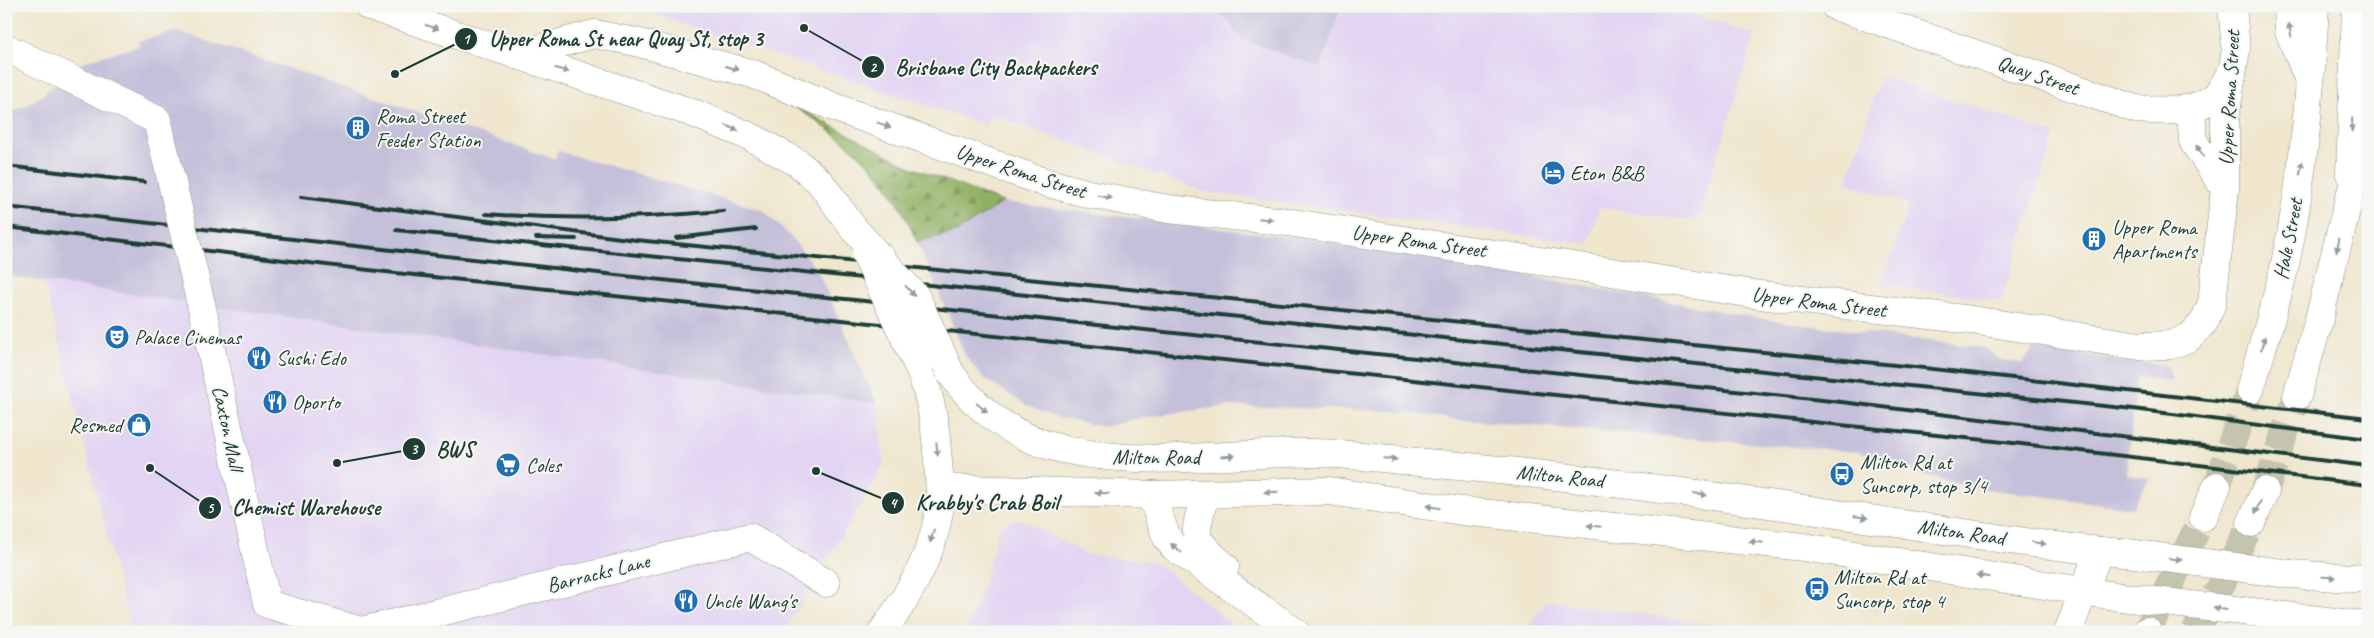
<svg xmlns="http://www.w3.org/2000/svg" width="2374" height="638" viewBox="0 0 2374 638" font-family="Caveat,sans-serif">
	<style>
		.built { fill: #e2d4f3 }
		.railway { fill: #c5c0da }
		.forest { fill: url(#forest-firs); stroke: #58764c }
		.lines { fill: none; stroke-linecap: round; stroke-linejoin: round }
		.highway-tunnel { stroke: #c5c4ae; stroke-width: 28; stroke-dasharray: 28 14; stroke-linecap: butt }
		.street-casing { stroke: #879280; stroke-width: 29 }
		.primary-casing { stroke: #879280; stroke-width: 29 }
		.highway-casing { stroke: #879280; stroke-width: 29 }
		.street { stroke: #fff; stroke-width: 28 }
		.primary { stroke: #fff; stroke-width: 28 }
		.highway { stroke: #fff; stroke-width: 28 }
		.rail { stroke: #1f3d34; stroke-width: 4 }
		.street-bridge-casing { stroke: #879280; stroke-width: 29; stroke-linecap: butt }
		.primary-bridge-casing { stroke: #879280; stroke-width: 29; stroke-linecap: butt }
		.street-bridge { stroke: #fff; stroke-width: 28 }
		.primary-bridge { stroke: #fff; stroke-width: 28 }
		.oneway { fill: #8f9e9a }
		.labels { text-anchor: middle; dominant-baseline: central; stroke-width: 4; stroke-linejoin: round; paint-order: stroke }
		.street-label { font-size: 21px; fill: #1f3d34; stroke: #f6f6f2 }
		.poi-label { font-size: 21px; fill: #1f3d34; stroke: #f6f6f2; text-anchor: start }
		.leader { fill: none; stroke: #1f3d34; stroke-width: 2 }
		.callout-dot { fill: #1f3d34; stroke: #f6f6f2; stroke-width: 2 }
		.mark-label { font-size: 15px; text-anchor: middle; font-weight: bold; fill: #fff }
		.callout-label { font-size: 22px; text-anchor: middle; font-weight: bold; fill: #1f3d34; stroke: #f6f6f2; stroke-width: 4; stroke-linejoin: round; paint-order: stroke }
	</style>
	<defs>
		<pattern id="forest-firs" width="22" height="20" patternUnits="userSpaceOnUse" patternTransform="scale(1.25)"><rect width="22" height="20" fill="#90b063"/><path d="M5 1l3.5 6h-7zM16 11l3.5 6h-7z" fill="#759052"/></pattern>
	</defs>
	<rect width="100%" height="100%" fill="#f6f6f2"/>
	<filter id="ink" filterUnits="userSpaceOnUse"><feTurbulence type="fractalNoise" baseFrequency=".02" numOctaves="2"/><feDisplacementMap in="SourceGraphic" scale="10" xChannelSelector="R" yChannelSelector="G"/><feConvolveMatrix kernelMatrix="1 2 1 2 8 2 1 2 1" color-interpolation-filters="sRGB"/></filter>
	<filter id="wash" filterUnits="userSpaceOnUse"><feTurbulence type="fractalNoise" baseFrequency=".0096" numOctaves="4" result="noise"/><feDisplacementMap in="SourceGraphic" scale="20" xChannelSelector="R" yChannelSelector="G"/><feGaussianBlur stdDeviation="1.12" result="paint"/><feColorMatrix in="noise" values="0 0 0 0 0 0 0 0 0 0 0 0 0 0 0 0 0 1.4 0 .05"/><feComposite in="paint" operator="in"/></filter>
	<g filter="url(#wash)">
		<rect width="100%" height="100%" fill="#efe6cd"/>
		<path class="built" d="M628 6H1217L1240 38 1321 67 1341 6H1668L1755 35 1697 221 1600 207 1588 244 1206 192 990 114 986 125Z
			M1881 76 2055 134 2001 301 1882 285 1908 204 1847 183Z
			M44 281 877 403 884 465 784 632H131Z
			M1020 519 1086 554 1156 562 1239 630 1237 632H965L982 589 1000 525Z
			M1547 601 1772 632H1524Z"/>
		<path class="railway" d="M1217 6H1341L1321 68 1240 38Z
			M178 31 555 159 558 151 763 210 790 236 817 270 877 403 6 276V114L23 107 43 95 73 69 88 60 139 46 138 41Z
			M1003 202 1297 238 1419 256 1775 321 1986 348 1998 359 2022 363 2034 348 2167 365 2173 381 2137 377 2126 475 2150 478 2132 508 1979 488 1927 476 1859 452 1461 420 1392 411 1229 406 1144 417 1104 427 1055 417 1027 406 982 377 965 355 917 242 958 231Z"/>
		<path class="forest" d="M789 103 911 167 1003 202 958 231 917 242C886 169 853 145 789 103Z"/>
	</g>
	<g filter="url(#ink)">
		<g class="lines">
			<path class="highway-tunnel" d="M2217 486 2250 390
				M2265 491 2297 396
				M2147 631 2203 517
				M2195 632 2220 587 2251 523"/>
			<defs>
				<path id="street" d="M1835 6 2136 109C2162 111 2190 114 2213 98 2220 93 2226 81 2231 73
					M516 55 594 34 636 42 753 74 839 109 1041 181 1089 194 1168 209 1287 222 1760 295 1972 320 2140 346 2171 345 2190 337 2204 322 2212 303 2225 189V118L2236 49 2232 6
					M2191 108 2193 141 2225 189
					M201 304 267 604 361 631 750 537 826 583
					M1151 495 1167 538 1174 547 1295 632
					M1205 495C1193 540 1190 535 1225 567"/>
				<path id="primary" d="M369 6 693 113 751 137 798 163 820 182 854 229
					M950 372C977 412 1016 438 1062 449 1139 466 1208 456 1286 453 1336 451 1387 459 1437 464 1582 477 1726 497 1870 519 1954 531 2038 546 2123 553
					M940 488 1151 495 1329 491 1462 511 1804 547 2121 597
					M2290 574 2368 579
					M2269 614 2368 626
					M882 632C908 597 933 555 939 511 941 491 939 470 937 450 935 422 930 394 919 368"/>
				<path id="highway" d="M2288 6 2289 31 2308 78
					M2350 174 2356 6
					M2250 390C2261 352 2273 313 2283 273 2303 186 2310 96 2315 6
					M2297 396 2317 327 2349 198 2368 145
					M2203 517 2217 486
					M2251 523 2265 491
					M2068 632 2099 551
					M2146 632 2147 631"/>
			</defs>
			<use href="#street" class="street-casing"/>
			<use href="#primary" class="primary-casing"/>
			<use href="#highway" class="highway-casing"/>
			<use href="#street" class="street"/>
			<use href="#primary" class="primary"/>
			<use href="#highway" class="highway"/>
			<path class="rail" d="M1253 7 1254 6
				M6 166 144 182
				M301 197 636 240 1915 367 2368 418
				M6 207 643 278 1841 402 2368 466
				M486 214C565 220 644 218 723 211
				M6 227 386 272 2013 443 2368 485
				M396 230 2133 409 2368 439
				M536 238 576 239
				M676 238 756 229"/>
			<defs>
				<path id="street-bridge" d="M6 48 157 120 201 304"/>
				<path id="primary-bridge" d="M854 229 916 297 950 372
					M866 255 919 368
					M2127 553 2290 574
					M2121 597 2269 614"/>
			</defs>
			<use href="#street-bridge" class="street-bridge-casing"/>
			<use href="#primary-bridge" class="primary-bridge-casing"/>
			<use href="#street-bridge" class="street-bridge"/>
			<use href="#primary-bridge" class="primary-bridge"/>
		</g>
		<defs><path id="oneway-solid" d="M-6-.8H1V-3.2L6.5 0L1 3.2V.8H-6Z" transform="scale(1.25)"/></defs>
		<g class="oneway">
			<use href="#oneway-solid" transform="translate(432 27) rotate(18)"/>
			<use href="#oneway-solid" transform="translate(2290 30) rotate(-101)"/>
			<use href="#oneway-solid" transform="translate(732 68) rotate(17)"/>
			<use href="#oneway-solid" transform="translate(562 70) rotate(18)"/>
			<use href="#oneway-solid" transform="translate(884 125) rotate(20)"/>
			<use href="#oneway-solid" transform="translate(2352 125) rotate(92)"/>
			<use href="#oneway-solid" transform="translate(732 128) rotate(23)"/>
			<use href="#oneway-solid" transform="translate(2200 151) rotate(-125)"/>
			<use href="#oneway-solid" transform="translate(2301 168) rotate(-81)"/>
			<use href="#oneway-solid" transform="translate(1105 197) rotate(11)"/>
			<use href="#oneway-solid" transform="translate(1266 219) rotate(6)"/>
			<use href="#oneway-solid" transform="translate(2338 245) rotate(102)"/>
			<use href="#oneway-solid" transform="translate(910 291) rotate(48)"/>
			<use href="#oneway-solid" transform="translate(2263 343) rotate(-74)"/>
			<use href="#oneway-solid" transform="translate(982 408) rotate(41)"/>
			<use href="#oneway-solid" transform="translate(937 449) rotate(84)"/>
			<use href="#oneway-solid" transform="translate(1228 456) rotate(-3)"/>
			<use href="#oneway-solid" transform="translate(1390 459) rotate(5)"/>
			<use href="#oneway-solid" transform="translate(1271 492) rotate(179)"/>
			<use href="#oneway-solid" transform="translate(1102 493) rotate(-178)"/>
			<use href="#oneway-solid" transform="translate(1700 494) rotate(8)"/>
			<use href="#oneway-solid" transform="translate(1433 507) rotate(-171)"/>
			<use href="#oneway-solid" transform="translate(2258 507) rotate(114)"/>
			<use href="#oneway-solid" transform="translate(1861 517) rotate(8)"/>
			<use href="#oneway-solid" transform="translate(1594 526) rotate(-174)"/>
			<use href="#oneway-solid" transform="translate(932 536) rotate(107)"/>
			<use href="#oneway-solid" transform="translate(1756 542) rotate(-174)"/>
			<use href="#oneway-solid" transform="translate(2039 543) rotate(8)"/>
			<use href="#oneway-solid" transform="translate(1176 548) rotate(-140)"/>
			<use href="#oneway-solid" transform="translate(2175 559) rotate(7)"/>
			<use href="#oneway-solid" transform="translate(1983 576) rotate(-171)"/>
			<use href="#oneway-solid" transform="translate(2329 577) rotate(2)"/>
			<use href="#oneway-solid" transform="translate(2220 609) rotate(-173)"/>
		</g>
	</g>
	<defs>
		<symbol id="building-disc" viewBox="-11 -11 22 22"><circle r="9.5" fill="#1f6fb2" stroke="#f6f6f2"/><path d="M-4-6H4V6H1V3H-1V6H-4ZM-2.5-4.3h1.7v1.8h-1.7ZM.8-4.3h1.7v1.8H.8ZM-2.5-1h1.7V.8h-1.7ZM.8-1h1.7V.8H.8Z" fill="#fff"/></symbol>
		<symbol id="hotel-disc" viewBox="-11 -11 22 22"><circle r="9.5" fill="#1f6fb2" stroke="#f6f6f2"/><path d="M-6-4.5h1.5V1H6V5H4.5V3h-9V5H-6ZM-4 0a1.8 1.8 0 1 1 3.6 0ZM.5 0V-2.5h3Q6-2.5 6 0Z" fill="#fff"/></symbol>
		<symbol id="theatre-disc" viewBox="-11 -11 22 22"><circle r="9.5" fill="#1f6fb2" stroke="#f6f6f2"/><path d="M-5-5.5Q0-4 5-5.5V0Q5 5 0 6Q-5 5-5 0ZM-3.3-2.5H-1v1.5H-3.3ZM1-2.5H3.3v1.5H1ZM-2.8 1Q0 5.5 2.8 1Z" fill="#fff"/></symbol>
		<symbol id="restaurant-disc" viewBox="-11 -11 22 22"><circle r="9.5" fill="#1f6fb2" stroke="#f6f6f2"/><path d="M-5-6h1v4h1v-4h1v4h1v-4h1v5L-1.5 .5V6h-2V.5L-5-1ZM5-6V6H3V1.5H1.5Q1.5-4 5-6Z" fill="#fff"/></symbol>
		<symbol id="shop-disc" viewBox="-11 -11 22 22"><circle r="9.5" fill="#1f6fb2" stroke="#f6f6f2"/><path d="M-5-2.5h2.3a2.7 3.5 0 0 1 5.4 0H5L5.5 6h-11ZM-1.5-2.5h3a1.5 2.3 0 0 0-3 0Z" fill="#fff"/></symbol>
		<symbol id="supermarket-disc" viewBox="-11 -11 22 22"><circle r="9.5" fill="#1f6fb2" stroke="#f6f6f2"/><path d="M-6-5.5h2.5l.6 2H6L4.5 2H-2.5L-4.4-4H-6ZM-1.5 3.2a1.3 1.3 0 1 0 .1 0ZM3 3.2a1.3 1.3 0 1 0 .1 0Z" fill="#fff"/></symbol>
		<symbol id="bus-disc" viewBox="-11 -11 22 22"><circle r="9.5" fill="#1f6fb2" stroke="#f6f6f2"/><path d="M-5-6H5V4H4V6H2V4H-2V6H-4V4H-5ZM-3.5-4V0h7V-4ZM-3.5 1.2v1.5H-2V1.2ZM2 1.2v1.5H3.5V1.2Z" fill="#fff"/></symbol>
	</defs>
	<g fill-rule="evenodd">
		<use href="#building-disc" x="344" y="114" width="28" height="28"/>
		<use href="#hotel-disc" x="1539" y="159" width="28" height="28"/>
		<use href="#building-disc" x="2080" y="225" width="28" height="28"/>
		<use href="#theatre-disc" x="103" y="323" width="28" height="28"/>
		<use href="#restaurant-disc" x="245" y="344" width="28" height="28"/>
		<use href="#restaurant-disc" x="261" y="388" width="28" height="28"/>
		<use href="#shop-disc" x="125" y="411" width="28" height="28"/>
		<use href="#supermarket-disc" x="494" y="451" width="28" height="28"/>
		<use href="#bus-disc" x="1828" y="460" width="28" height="28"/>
		<use href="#bus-disc" x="1803" y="575" width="28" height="28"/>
		<use href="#restaurant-disc" x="672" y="587" width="28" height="28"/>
	</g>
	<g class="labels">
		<g class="street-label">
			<text transform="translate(2038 75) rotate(19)">Quay Street</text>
			<text transform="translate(2229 98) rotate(-87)">Upper Roma Street</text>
			<text transform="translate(1021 171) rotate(18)">Upper Roma Street</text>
			<text transform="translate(2288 239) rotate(-79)">Hale Street</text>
			<text transform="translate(1419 241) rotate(8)">Upper Roma Street</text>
			<text transform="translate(1819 302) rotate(7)">Upper Roma Street</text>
			<text transform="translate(228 428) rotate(78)">Caxton Mall</text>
			<text x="1156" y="457">Milton Road</text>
			<text transform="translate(1560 476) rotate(6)">Milton Road</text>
			<text transform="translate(1961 532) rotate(8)">Milton Road</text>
			<text transform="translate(598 573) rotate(-14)">Barracks Lane</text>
		</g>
		<g class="poi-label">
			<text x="376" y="116">Roma Street<tspan x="376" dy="24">Feeder Station</tspan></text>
			<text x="1570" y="173">Eton B&amp;B</text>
			<text x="2112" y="227">Upper Roma<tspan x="2112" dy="24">Apartments</tspan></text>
			<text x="134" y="337">Palace Cinemas</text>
			<text x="276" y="358">Sushi Edo</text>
			<text x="292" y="402">Oporto</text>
			<text x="122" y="425" text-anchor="end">Resmed</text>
			<text x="1860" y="462">Milton Rd at<tspan x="1860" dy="24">Suncorp, stop 3/4</tspan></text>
			<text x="526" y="465">Coles</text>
			<text x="1834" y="577">Milton Rd at<tspan x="1834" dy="24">Suncorp, stop 4</tspan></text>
			<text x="704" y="601">Uncle Wang's</text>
		</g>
	</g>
	<path class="leader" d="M395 74L466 39M804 28L873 67M337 463L414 449M816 471L893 503M150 468L210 508"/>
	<g class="callout-dot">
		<circle cx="395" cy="74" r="5"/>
		<circle cx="804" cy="28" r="5"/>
		<circle cx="337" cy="463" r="5"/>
		<circle cx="816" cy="471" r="5"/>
		<circle cx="150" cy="468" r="5"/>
		<circle cx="466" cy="39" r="12"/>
		<circle cx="873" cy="67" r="12"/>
		<circle cx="414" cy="449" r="12"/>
		<circle cx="893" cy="503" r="12"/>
		<circle cx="210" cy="508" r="12"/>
	</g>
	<g class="mark-label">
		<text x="466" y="44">1</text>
		<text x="873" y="72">2</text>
		<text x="414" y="454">3</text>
		<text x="893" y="508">4</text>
		<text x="210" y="513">5</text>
	</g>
	<g class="callout-label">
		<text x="626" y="46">Upper Roma St near Quay St, stop 3</text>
		<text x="996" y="75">Brisbane City Backpackers</text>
		<text x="455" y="457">BWS</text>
		<text x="987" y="510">Krabby's Crab Boil</text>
		<text x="306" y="515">Chemist Warehouse</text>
	</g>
	<rect width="2374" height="638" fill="none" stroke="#f6f6f2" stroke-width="25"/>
</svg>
